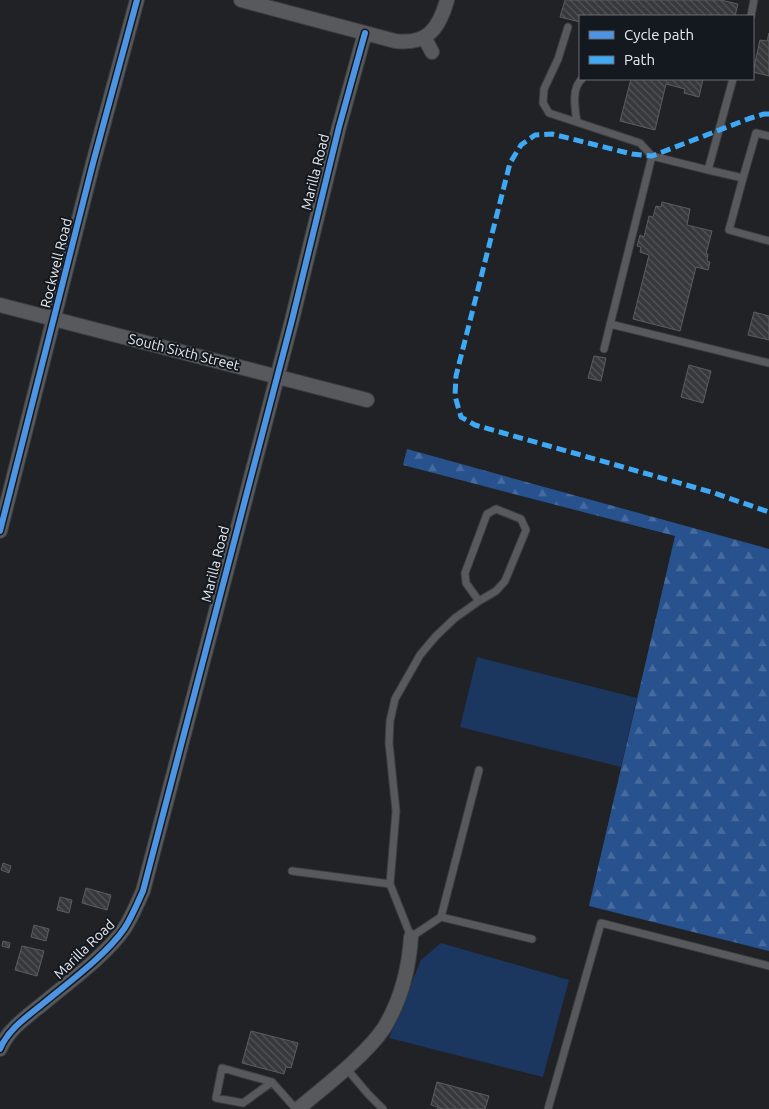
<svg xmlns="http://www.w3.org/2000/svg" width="769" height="1109" viewBox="0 0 769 1109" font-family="Ubuntu,sans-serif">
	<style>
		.grass { fill: #1b365f }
		.forest { fill: url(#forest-firs) }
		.building { fill: url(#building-back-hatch); stroke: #5b5d60 }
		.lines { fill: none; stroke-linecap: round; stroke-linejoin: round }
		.lane-casing { stroke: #3a3d3f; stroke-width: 9 }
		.street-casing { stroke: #3a3d3f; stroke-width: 16 }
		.lane { stroke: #57595c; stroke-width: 7 }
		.street { stroke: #57595c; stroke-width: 14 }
		.quiet { stroke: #3fa9f5; stroke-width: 5; stroke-dasharray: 10 5; stroke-linecap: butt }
		.cycleway-casing { stroke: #14191f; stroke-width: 9 }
		.cycleway { stroke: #4d94e3; stroke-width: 6 }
		.labels { text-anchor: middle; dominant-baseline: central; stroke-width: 4; stroke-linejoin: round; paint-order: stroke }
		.street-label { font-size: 14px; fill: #e9ecf1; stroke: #14191f }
	</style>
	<defs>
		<pattern id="forest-firs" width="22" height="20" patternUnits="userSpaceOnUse" patternTransform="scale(1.25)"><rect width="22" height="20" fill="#28528e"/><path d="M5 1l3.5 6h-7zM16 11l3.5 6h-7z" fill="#476b9e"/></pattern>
		<pattern id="building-back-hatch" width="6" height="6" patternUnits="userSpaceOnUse" patternTransform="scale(1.25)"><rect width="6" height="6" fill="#36383b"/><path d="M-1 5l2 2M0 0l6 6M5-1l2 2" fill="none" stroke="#535558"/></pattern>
	</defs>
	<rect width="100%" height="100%" fill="#202225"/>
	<path class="grass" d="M477 657 637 698 621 767 460 727Z
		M441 943 569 980 543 1077 389 1038 421 960Z"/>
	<path class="forest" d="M407 449 769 549V951L589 906 675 536 403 465Z"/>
	<path class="building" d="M565 0H721L738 4 735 16H580V22L560 17Z
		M769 33V76L753 72 760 40 767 41Z
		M631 79H703L699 97 684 93 685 89 666 84 655 130 620 121Z
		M662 202 690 209 687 225 712 231 706 254H708L707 261 710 262 708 270 696 267 680 331 633 319 649 255 640 252 641 247 637 246 640 235 644 237 649 216 653 217 656 206 661 207Z
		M754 312 769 316V340L748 335Z
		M594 356 606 358 601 381 588 378Z
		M689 365 711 371 703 403 681 397Z
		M3 863 11 866 9 873 1 870Z
		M86 888 111 895 107 910 82 903Z
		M60 897 72 900 69 913 57 910Z
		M34 925 49 929 46 941 31 937Z
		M3 941 10 943 9 948 2 946Z
		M22 946 44 951 37 976 15 970Z
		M251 1031 298 1043 291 1068 286 1067 284 1074 242 1063Z
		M437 1082 489 1096 485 1109H437L438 1107 431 1105Z"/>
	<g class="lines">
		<defs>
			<path id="lane" d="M751 16 754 0
				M568 27 558 59 544 89 543 103 549 113 640 143 652 156
				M577 122C575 109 571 88 582 79
				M708 170 743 178 756 133 769 136
				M743 178 729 230 769 241
				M610 324 769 363
				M604 349 652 156 708 170 733 79
				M479 770 441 917 532 939
				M292 871 390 884
				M441 917 411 937 390 884 396 811 389 743 390 721 395 699 420 655 436 636 455 618 479 601 496 591 505 581 526 530 521 519 496 509 487 514 465 573 466 583 479 601
				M346 1068 368 1094 383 1109
				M272 1082 243 1103 216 1098 222 1068 272 1082 296 1109
				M548 1109 601 923 769 966"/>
			<path id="street" d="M241 0 395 41C427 45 439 29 447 0
				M424 37 432 52
				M0 305 367 400
				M0 531 93 163 137 0
				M0 1049C8 1029 28 1016 45 1002 69 982 106 955 124 929 132 917 137 904 143 891L292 320 339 127 365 33
				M298 1109C324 1087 366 1055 384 1028 401 1000 409 968 411 937"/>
		</defs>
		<use href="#lane" class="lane-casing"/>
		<use href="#street" class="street-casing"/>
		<use href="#lane" class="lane"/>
		<use href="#street" class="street"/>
		<path class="quiet" d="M769 114H764L748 119 652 156 632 154 552 134 535 135 521 145 510 163 456 376 455 396 461 417 475 425 711 492 769 512"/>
		<defs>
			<path id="cycleway" d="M0 531 93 163 137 0
				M0 1049C8 1029 28 1016 45 1002 69 982 106 955 124 929 132 917 137 904 143 891L292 320 339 127 365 33"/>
		</defs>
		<use href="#cycleway" class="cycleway-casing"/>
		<use href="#cycleway" class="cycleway"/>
	</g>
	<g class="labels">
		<g class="street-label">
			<text transform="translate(315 172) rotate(-76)">Marilla Road</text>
			<text transform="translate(56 263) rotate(-76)">Rockwell Road</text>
			<text transform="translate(184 352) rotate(14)">South Sixth Street</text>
			<text transform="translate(215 564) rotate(-76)">Marilla Road</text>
			<text transform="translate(84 949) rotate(-44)">Marilla Road</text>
		</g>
	</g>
	<rect x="579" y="15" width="175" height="65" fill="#14191f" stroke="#696d73"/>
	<rect x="589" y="31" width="25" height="8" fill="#4d94e3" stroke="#696d73"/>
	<text x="624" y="40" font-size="15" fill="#e9ecf1">Cycle path</text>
	<rect x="589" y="56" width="25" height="8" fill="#3fa9f5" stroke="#696d73"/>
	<text x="624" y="65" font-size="15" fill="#e9ecf1">Path</text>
</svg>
